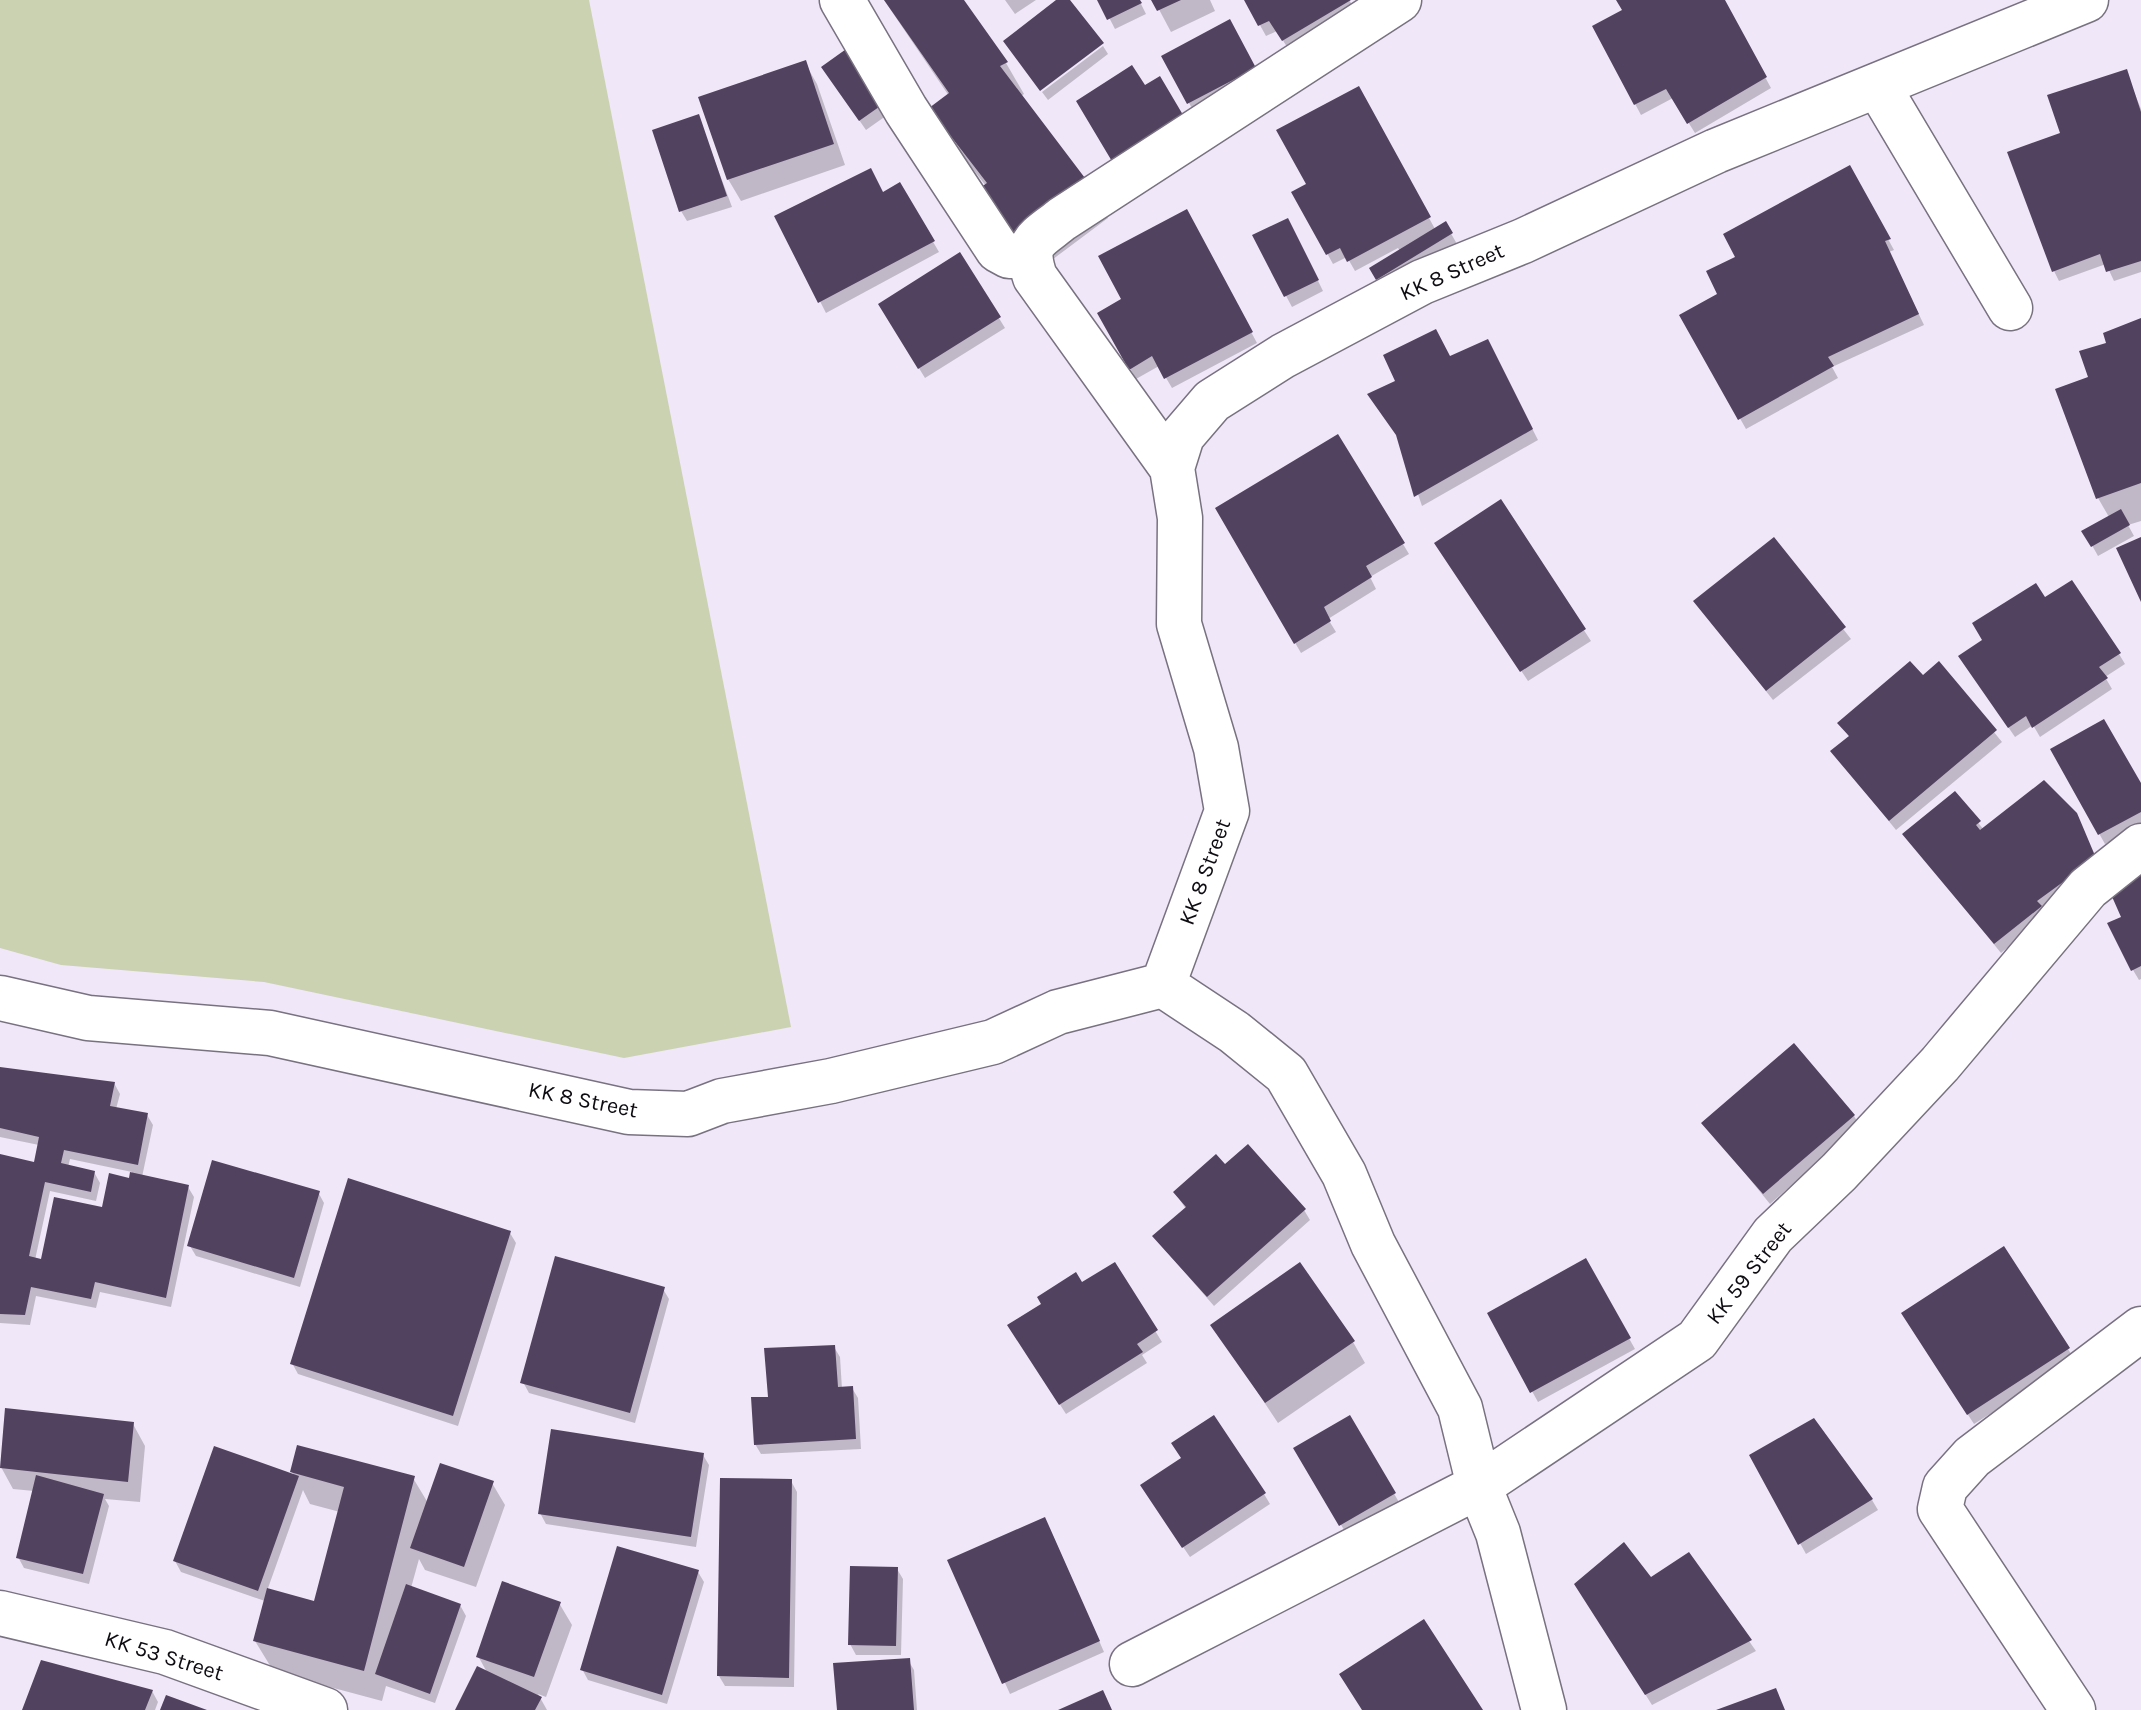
<svg xmlns="http://www.w3.org/2000/svg" width="2141" height="1710" viewBox="0 0 2141 1710" font-family="Karla,sans-serif">
	<style>
		.green { fill: #cbd2b1 }
		.shadow { fill: #0003; fill-rule: evenodd }
		.building { fill: #51425f }
		.lines { fill: none; stroke-linecap: round; stroke-linejoin: round }
		.street-casing { stroke: #787180; stroke-width: 47 }
		.street { stroke: #fff; stroke-width: 44 }
		.labels { text-anchor: middle; dominant-baseline: central; stroke-width: 8; stroke-linejoin: round; paint-order: stroke }
		.street-label { font-size: 22px; fill: #0e0b11; stroke: #fff }
	</style>
	<rect width="100%" height="100%" fill="#f0e7f9"/>
	<path class="green" d="M0 0H589L791 1027 624 1058 264 982 61 965 0 948Z"/>
	<path class="shadow" d="M884 0H962L1006 63 1024 94 1021 96 1089 187 1108 218 1025 280 986 186 950 140 932 108 949 96Z
		M1005 0H1036L1015 14Z
		M1100 0H1139L1146 14 1115 29Z
		M1154 0H1210L1215 11 1171 32Z
		M1246 0H1349L1356 11 1289 50 1277 31 1266 36Z
		M1619 0H1723L1771 88 1695 133 1673 98 1641 115 1594 27 1625 11Z
		M1229 22 1267 90 1201 124 1189 103Z
		M1103 46 1108 54 1048 100 1042 92Z
		M805 63 817 84 845 165 741 201 728 179Z
		M2126 72 2141 109V272L2114 281 2106 264 2059 281 2054 271 2063 134Z
		M830 78 890 113 866 130Z
		M1358 88 1435 229 1445 223 1457 244 1384 289 1372 269 1400 251 1398 248 1355 271 1347 257 1333 264 1294 193 1308 185Z
		M698 116 732 207 687 221 681 211Z
		M1849 168 1894 250 1889 252 1924 325 1832 367 1838 378 1746 429 1682 316 1720 295 1738 258Z
		M899 184 939 252 826 313 777 217 883 194Z
		M1186 211 1257 343 1172 388 1159 366 1136 379 1100 314 1124 300Z
		M1293 230 1323 291 1292 307 1254 236Z
		M960 255 1005 328 925 378 880 305Z
		M2141 321V521L2128 525 2134 536 2098 556 2084 531 2109 517 2098 498 2090 378 2109 344Z
		M1493 352 1538 440 1422 506 1399 438 1449 358Z
		M1338 436 1409 554 1370 577 1376 589 1328 619 1336 632 1301 653 1217 508Z
		M1500 502 1591 641 1528 681 1443 553Z
		M1773 540 1851 639 1773 700 1695 602Z
		M2045 600 2119 654 2125 664 2105 677 2112 689 2040 737 2033 725 2015 737 1967 667 1985 641Z
		M1938 663 2002 742 1896 830 1833 752 1850 738 1840 723 1922 678Z
		M2052 750 2141 787V825L2105 844Z
		M1954 793 1984 830 2100 869 2001 953 1905 835Z
		M2141 871V979L2139 980 2133 970Z
		M0 1069 114 1083 120 1094 116 1109 147 1115 153 1125 142 1177 188 1187 194 1197 171 1307 100 1292 96 1308 36 1296 30 1325 0 1323V1156L35 1164 39 1145 0 1137ZM70 1159 132 1172 130 1180 104 1209 42 1261 35 1260 50 1191 96 1201 100 1183 94 1172 68 1167Z
		M1854 1116 1860 1126 1770 1204 1704 1123Z
		M1225 1167 1304 1210 1310 1220 1214 1306 1154 1237 1186 1209 1175 1193Z
		M318 1192 324 1203 300 1287 196 1256 190 1246Z
		M510 1233 516 1243 458 1426 298 1374 292 1363Z
		M2004 1249 2075 1360 1974 1424 1909 1324Z
		M1585 1260 1635 1349 1538 1402 1489 1314Z
		M1114 1264 1162 1342 1142 1355 1147 1363 1066 1414 1016 1336Z
		M663 1289 669 1299 635 1423 529 1393 523 1382Z
		M1213 1325 1353 1342 1365 1363 1278 1423Z
		M834 1347 840 1357 842 1389 852 1388 858 1398 861 1449 761 1454 755 1444 770 1399Z
		M1350 1417 1400 1504 1347 1535 1296 1448Z
		M133 1424 145 1446 140 1502 105 1499 109 1506 89 1584 24 1568 18 1557 34 1491 13 1489 1 1467Z
		M703 1455 709 1465 696 1547 546 1524 540 1513Z
		M1752 1456 1872 1500 1878 1510 1806 1554Z
		M292 1472 413 1478 428 1503 492 1483 505 1505 476 1587 425 1570 419 1559 411 1588 460 1605 466 1616 435 1703 386 1686 382 1701 274 1672 255 1641 265 1601 181 1572 175 1561 295 1477ZM303 1490 310 1504 340 1512 316 1604 267 1591Z
		M791 1481 797 1492 794 1687 725 1686 719 1676Z
		M1264 1494 1270 1504 1190 1557 1148 1496Z
		M1050 1529 1104 1652 1010 1694 950 1561Z
		M1688 1554 1756 1651 1652 1705 1583 1595 1651 1580Z
		M897 1569 903 1579 901 1655H856L850 1644Z
		M698 1572 704 1582 667 1704 588 1680 582 1669Z
		M559 1603 572 1625 546 1697 538 1694 547 1710H458L488 1674 478 1656Z
		M908 1660 914 1670 917 1710H839Z
		M152 1691 158 1702 155 1710H24Z"/>
	<path class="building" d="M884 0H964L1008 62 1000 66 1091 186 1006 250 968 196 987 183 929 108 949 93Z
		M1056 0H1070L1104 43 1040 91 1003 41Z
		M1097 0H1140L1142 3 1107 20Z
		M1151 0H1181L1157 11Z
		M1244 0H1351L1282 41 1269 21 1258 26Z
		M1616 0H1725L1767 77 1687 124 1666 89 1634 105 1592 26 1622 10Z
		M1230 19 1256 68 1187 104 1161 56Z
		M849 47 886 102 859 121 821 67Z
		M806 60 834 144 727 180 698 97Z
		M1132 65 1145 85 1160 76 1186 120 1113 163 1076 101Z
		M2127 69 2141 112V261L2106 272 2100 254 2052 272 2007 152 2060 133 2047 95Z
		M1359 86 1431 217 1347 262 1340 248 1326 255 1291 192 1306 184 1276 130Z
		M699 114 727 196 679 212 652 130Z
		M1850 165 1891 239 1885 241 1919 314 1828 357 1834 366 1738 420 1679 315 1717 294 1706 271 1735 257 1723 234Z
		M871 168 883 192 900 182 935 241 818 303 774 216Z
		M1187 209 1253 332 1164 379 1152 356 1129 370 1097 313 1121 299 1098 256Z
		M1288 218 1319 280 1284 297 1252 235Z
		M1446 221 1453 233 1376 280 1369 268Z
		M960 252 1001 317 918 369 878 304Z
		M2141 318V483L2096 499 2055 389 2088 377 2079 351 2106 343 2103 333Z
		M1436 329 1450 356 1488 339 1533 429 1414 497 1396 435 1367 394 1395 381 1383 355Z
		M1338 434 1405 543 1366 566 1372 577 1324 607 1331 621 1294 644 1215 508Z
		M1501 499 1586 629 1520 672 1434 543Z
		M2121 509 2130 525 2091 547 2081 531Z
		M1774 537 1846 627 1766 691 1693 601Z
		M2141 537V602L2116 548Z
		M2072 580 2121 653 2099 667 2108 678 2032 728 2026 716 2008 728 1958 656 1982 640 1972 623 2036 583 2045 597Z
		M1910 661 1923 675 1939 661 1997 730 1889 821 1830 751 1849 736 1837 723Z
		M2104 719 2141 783V812L2098 835 2050 749Z
		M2044 780 2077 813 2096 858 2037 901 2042 906 1994 944 1902 834 1955 791 1981 821 1976 825 1980 830Z
		M2141 869V966L2131 971 2107 923 2121 917 2106 883Z
		M1794 1043 1855 1115 1763 1194 1701 1123Z
		M0 1067 115 1082 110 1106 148 1113 138 1165 64 1150 61 1163 95 1171 91 1192 45 1182 29 1256 41 1259 54 1197 102 1207 109 1173 129 1178 130 1172 189 1185 166 1298 95 1282 91 1299 31 1287 25 1315 0 1314V1154L34 1162 39 1137 0 1128Z
		M1248 1144 1306 1209 1207 1297 1152 1236 1186 1207 1173 1192 1216 1154 1225 1164Z
		M212 1160 320 1191 294 1278 187 1246Z
		M348 1178 511 1231 453 1416 290 1364Z
		M2004 1246 2070 1348 1967 1415 1901 1313Z
		M555 1256 665 1287 630 1413 520 1383Z
		M1586 1258 1631 1338 1530 1393 1487 1313Z
		M1115 1262 1158 1330 1137 1344 1143 1352 1059 1405 1007 1325 1041 1304 1037 1297 1076 1272 1082 1282Z
		M1300 1262 1355 1341 1265 1403 1210 1325Z
		M835 1345 838 1387 853 1386 856 1439 754 1445 751 1397H768L764 1348Z
		M5 1408 134 1422 128 1482 0 1468Z
		M1214 1415 1266 1493 1182 1548 1140 1485 1181 1458 1171 1443Z
		M1350 1415 1396 1493 1339 1526 1293 1448Z
		M1814 1418 1873 1499 1798 1545 1749 1455Z
		M551 1429 704 1453 691 1537 538 1514Z
		M297 1445 415 1476 364 1671 253 1641 267 1588 314 1601 344 1487 290 1472Z
		M214 1446 299 1476 258 1591 173 1561Z
		M440 1463 494 1481 464 1567 410 1548Z
		M36 1475 104 1494 83 1574 16 1558Z
		M720 1478 792 1479 789 1678 717 1676Z
		M1045 1517 1100 1641 1002 1684 947 1560Z
		M1624 1542 1651 1577 1689 1552 1752 1640 1645 1695 1574 1584Z
		M617 1546 699 1570 662 1695 580 1670Z
		M850 1566 898 1567 896 1646 848 1645Z
		M502 1581 561 1602 534 1677 476 1657Z
		M406 1584 461 1604 430 1694 375 1674Z
		M1424 1619 1483 1710H1362L1339 1674Z
		M910 1658 914 1710H837L833 1663Z
		M41 1660 153 1690 145 1710H22Z
		M477 1666 542 1697 535 1710H455Z
		M1776 1688 1785 1710H1716Z
		M1103 1690 1112 1710H1058Z
		M166 1695 207 1710H160Z"/>
	<g class="lines">
		<defs>
			<path id="street" d="M842 0 906 110 998 250 1009 256H1028
				M1878 86 2010 308
				M1172 468 1035 277C1023 242 1036 240 1062 219L1399 0
				M0 998 88 1018 270 1033 629 1112 688 1114 722 1101 831 1081 993 1042 1058 1012 1163 985 1227 811 1216 748 1179 624 1180 518 1172 468 1182 436 1212 401 1283 356 1422 282 1523 241 1716 151 2086 0
				M0 1613 165 1652 325 1710
				M1132 1664 1479 1486 1460 1408 1373 1244 1344 1174 1286 1074 1234 1032 1163 985
				M1544 1710 1498 1533 1479 1486 1697 1340 1773 1235 1839 1172 1940 1064 2088 888 2141 846
				M2073 1710 1940 1509 1945 1487 1972 1457 2141 1329"/>
		</defs>
		<use href="#street" class="street-casing"/>
		<use href="#street" class="street"/>
	</g>
	<g class="labels">
		<g class="street-label">
			<text transform="translate(1452 272) rotate(-24)">KK 8 Street</text>
			<text transform="translate(1205 872) rotate(-70)">KK 8 Street</text>
			<text transform="translate(583 1100) rotate(11)">KK 8 Street</text>
			<text transform="translate(1749 1273) rotate(-52)">KK 59 Street</text>
			<text transform="translate(164 1656) rotate(17)">KK 53 Street</text>
		</g>
	</g>
</svg>
